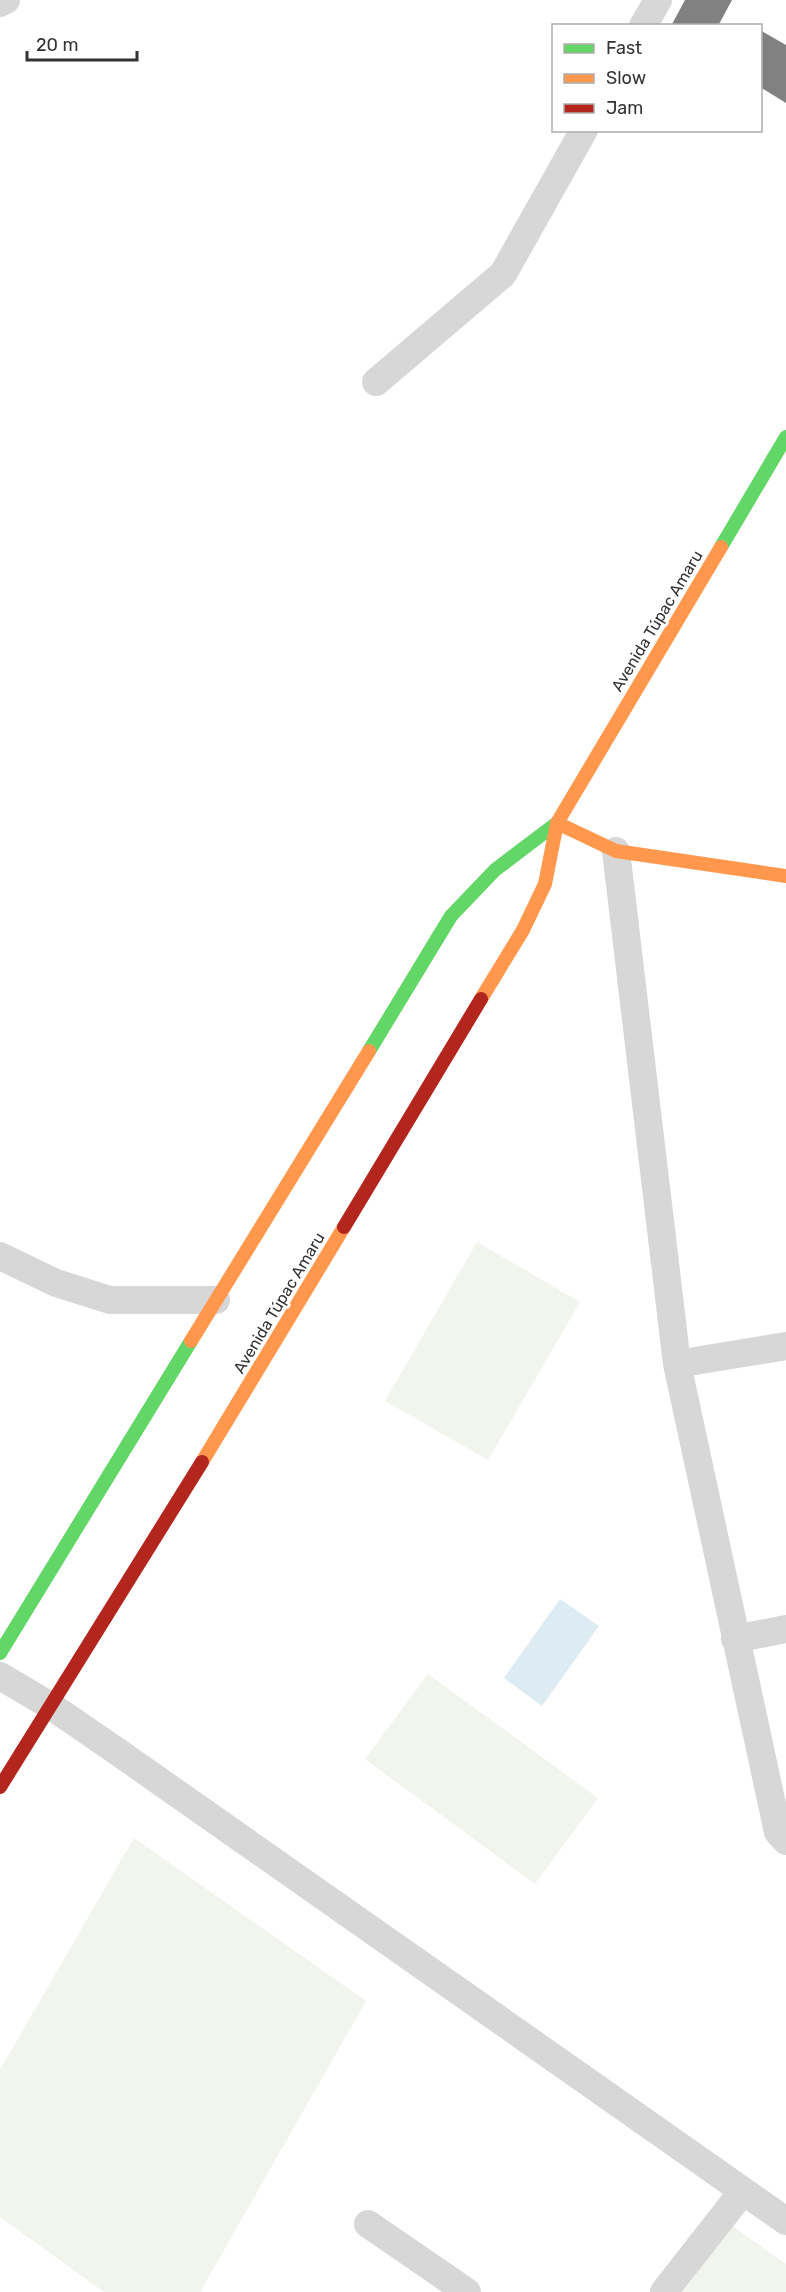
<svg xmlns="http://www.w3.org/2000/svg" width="786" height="2292" viewBox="0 0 786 2292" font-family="Rubik,sans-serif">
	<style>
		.green { fill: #f1f5ed }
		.water { fill: #ddebf3 }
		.building { fill: #818181 }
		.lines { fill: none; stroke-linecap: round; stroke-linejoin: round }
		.street { stroke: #d7d7d7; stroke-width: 28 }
		.fast { stroke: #63d668; stroke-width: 14 }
		.slow { stroke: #ff974d; stroke-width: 14 }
		.jam { stroke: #b3261e; stroke-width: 14 }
		.labels { text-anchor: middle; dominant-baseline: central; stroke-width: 6; stroke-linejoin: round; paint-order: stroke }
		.street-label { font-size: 16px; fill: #333; stroke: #fff }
	</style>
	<rect width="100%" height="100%" fill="#fff"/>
	<path class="green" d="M477 1242 580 1302 488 1460 385 1401Z
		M428 1674 598 1798 535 1884 365 1759Z
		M134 1838 366 2001 200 2292H104L0 2217V2070Z
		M731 2225 786 2264V2292H683Z"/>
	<path class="water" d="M560 1599 599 1626 542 1706 504 1678Z"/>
	<path class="building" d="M685 0H732L718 26H671Z
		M760 30 786 45V103L760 87Z"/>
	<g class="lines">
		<path class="street" d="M0 3 6 0
			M643 26 658 0
			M376 382 503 274 584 130
			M616 851 677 1364 778 1832 786 1841
			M0 1256 56 1283 110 1300H216
			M677 1364 786 1346
			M735 1639 786 1629
			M0 1676 51 1706 118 1752 786 2221
			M368 2224 467 2292
			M664 2292 743 2191"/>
		<path class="fast" d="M721 547 786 437
			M369 1051 451 916 495 870 557 823
			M0 1653 191 1341"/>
		<path class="slow" d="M557 823 616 851 786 876
			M481 999 523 930 545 884 557 823 721 547
			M191 1341 369 1051
			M202 1462 344 1227"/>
		<path class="jam" d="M344 1227 481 999
			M0 1787 202 1462"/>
	</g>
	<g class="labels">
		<g class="street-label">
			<text transform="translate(657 621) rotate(-59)">Avenida Túpac Amaru</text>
			<text transform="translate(279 1303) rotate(-59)">Avenida Túpac Amaru</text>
		</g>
	</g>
	<rect x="552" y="24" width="210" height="108" fill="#ffffff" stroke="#adadad" stroke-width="1.5"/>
	<rect x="564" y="44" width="30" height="9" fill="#63d668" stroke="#adadad" stroke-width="1.5"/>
	<text x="606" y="54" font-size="18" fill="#333333">Fast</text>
	<rect x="564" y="74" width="30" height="9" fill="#ff974d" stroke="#adadad" stroke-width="1.5"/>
	<text x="606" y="84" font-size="18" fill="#333333">Slow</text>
	<rect x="564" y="104" width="30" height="9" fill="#b3261e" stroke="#adadad" stroke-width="1.5"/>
	<text x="606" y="114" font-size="18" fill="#333333">Jam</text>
	<path d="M27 51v9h110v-9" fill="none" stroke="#333333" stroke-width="3"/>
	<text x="36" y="51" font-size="18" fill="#333333" stroke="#ffffff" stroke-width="4.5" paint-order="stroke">20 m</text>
</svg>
